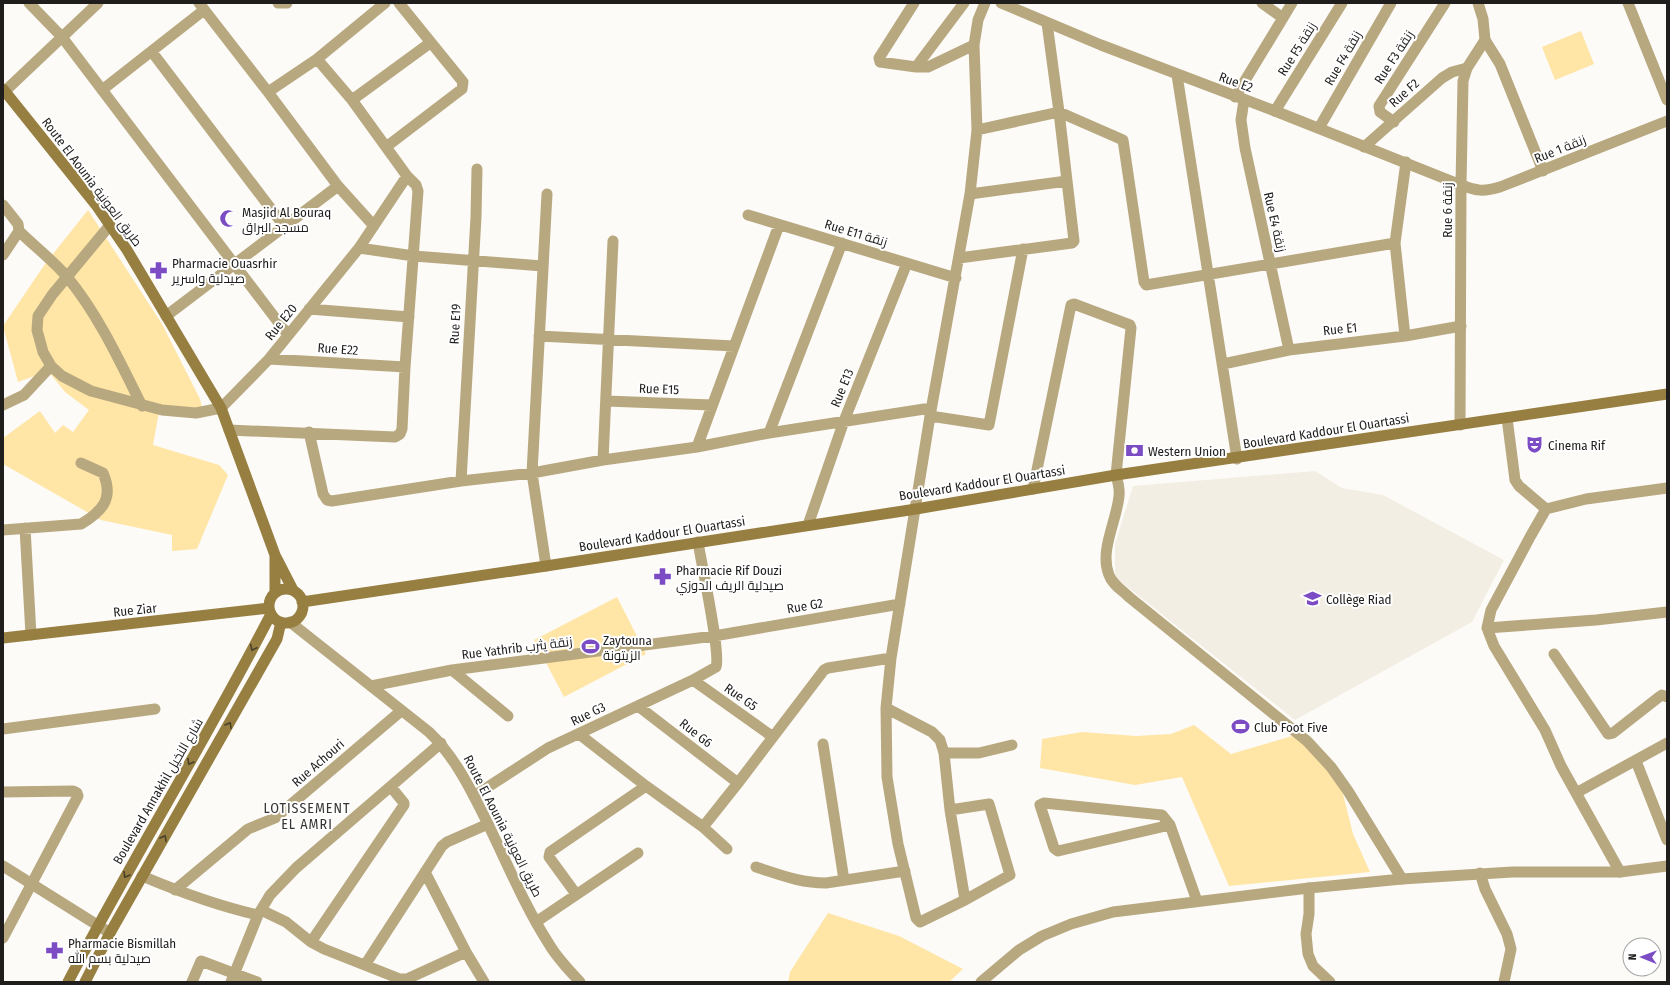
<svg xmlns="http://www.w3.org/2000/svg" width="1670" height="985" viewBox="0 0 1670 985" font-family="'Fira Sans Condensed',Cairo,sans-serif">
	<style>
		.built { fill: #f3eee3 }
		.green { fill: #ffe5a6 }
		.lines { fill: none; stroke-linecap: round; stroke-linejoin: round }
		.minor { stroke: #b8a880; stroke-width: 11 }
		.tertiary { stroke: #b8a880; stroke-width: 11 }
		.secondary { stroke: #977f41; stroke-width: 11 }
		.oneway { stroke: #49402a }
		.labels { text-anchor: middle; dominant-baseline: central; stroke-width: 4; stroke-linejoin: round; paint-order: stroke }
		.street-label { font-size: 13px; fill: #1f1e1d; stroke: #fff }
		.poi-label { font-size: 13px; fill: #1f1e1d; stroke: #fff; text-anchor: start }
		.neighbourhood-label { font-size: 14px; letter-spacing: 1px; fill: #373633; stroke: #fff }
	</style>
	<rect width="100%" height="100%" fill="#fdfbf7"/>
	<path class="built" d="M1315 471 1342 488 1383 495 1504 560 1472 622 1295 720 1115 577V544L1133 486Z"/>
	<path class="green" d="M1581 31 1594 64 1555 80 1542 47Z
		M88 210 162 324 200 399 203 411 159 412 153 445 219 465 228 475 197 549 172 551V535L101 520 3 464V438L40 411 55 433 63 425 73 432 89 410 65 392 48 371 18 382 3 326 45 264Z
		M617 597 646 654 564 697 534 640Z
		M1194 725 1231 754 1292 736 1314 750 1341 786 1353 834 1370 872 1229 886 1182 777 1135 785 1040 768 1042 739 1082 732 1136 736 1171 734Z
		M828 913 899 936 963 969 949 982H788L790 972Z"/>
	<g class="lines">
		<path class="minor" d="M29 3 62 37 288 335
			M199 3 268 92 338 186 374 226
			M278 3H287
			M914 3 879 58 880 62 916 67H928L974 45 978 20 985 3
			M1262 3 1283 18
			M1628 3 1667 100
			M1485 40 1500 64 1543 171
			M152 52 284 226
			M916 67 964 3
			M1177 75 1237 459
			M102 90 204 10
			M268 92 317 59 385 3
			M1235 97 1292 3
			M352 100 430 43
			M1244 100 1241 120 1245 148 1289 350
			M1275 111 1342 3
			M1394 122 1380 112 1379 106 1445 3
			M1319 128 1391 3
			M977 130 1059 112 1123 140 1144 282 1146 285 1395 243
			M386 147 462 89 463 82 399 3
			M1364 147 1442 78 1452 72 1467 68
			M1461 185C1477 191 1483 192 1500 187L1667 121
			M970 194 1067 181
			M3 205 18 224 19 231 3 255
			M748 215 956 278
			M110 225 52 295 38 316 37 330 43 352 51 366 62 376 91 391 162 410 196 413 221 408 269 359 359 248 407 176
			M19 231C35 247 54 261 68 278 99 316 120 362 142 406
			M359 248 414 256 542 266
			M959 258 1072 243 1074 241 1059 112 1047 23
			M309 309 409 317
			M166 316 338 186
			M539 336 734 346
			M1405 336 1395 243 1406 162
			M269 359 405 367
			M1223 364 1289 350 1405 336 1461 326
			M606 401 712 405
			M3 405 24 395 51 366
			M930 416 989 425 1023 249
			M1507 418 1515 480 1519 486 1546 509
			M229 430 395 437 400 434 402 429 405 367 418 191 416 185 407 176 352 100 317 59
			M309 432 323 494 327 500 332 501 461 481 532 473 603 460 697 447 769 433 931 408
			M769 433 842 243
			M697 447 779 225
			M603 460 613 241
			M461 481 476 217 477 169
			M1033 489 1071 305 1074 304 1130 325 1131 328 1116 475C1118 482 1120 489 1119 496 1117 520 1099 551 1109 575 1112 584 1122 590 1129 597L1307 741 1331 767 1348 791 1402 879
			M808 525 844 421 907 263
			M25 528 31 635
			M3 530 81 524C103 511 114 498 103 473L81 463
			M546 566 532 473 547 194
			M1487 628 1596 620 1667 612
			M1554 654 1608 734 1613 733 1659 697 1662 695 1667 697
			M452 670 508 716
			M693 680 773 737
			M371 686 452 670 714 636 900 604
			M638 706 738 783
			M886 708 932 732 940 740 944 753 950 810 965 900
			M3 729 155 709
			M579 734 646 786 703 827 727 849
			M823 744 844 880
			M944 753H979L1012 745
			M1636 761 1667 840
			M3 792 73 791 77 793 78 796 3 938
			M1576 793 1667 743
			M474 796 548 748 693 680 716 667C721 653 701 562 698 542
			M950 810 989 804 1010 875 965 900 920 922 916 918 898 844 887 777 886 708 891 658 930 416 970 194 977 130 974 45
			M1170 825 1058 851 1054 848 1040 805 1044 803 1162 815 1170 825 1197 901
			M703 827 738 783 824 670 828 668 891 658
			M3 866 110 933
			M756 867C781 875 800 883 826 883L905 871
			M425 872 466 952 484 982
			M1620 872 1561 766 1545 730 1494 646 1487 628 1491 610 1530 537 1546 509 1586 499 1667 488
			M1480 873 1485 889 1507 934 1511 949 1504 982
			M142 876C180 892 218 906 258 915
			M1309 888V914L1306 934 1308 954 1313 966 1330 982
			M175 890 248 829 275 818 401 711
			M576 894 549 857 550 852 646 786
			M261 910 286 922 311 942 324 949 400 979H407L466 952
			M536 922 638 853
			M311 942 404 805V803L391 787
			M365 965 442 846 447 842 488 824
			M192 982 201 961 257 982
			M231 982 258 915 270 895 296 868 441 743"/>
		<path class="tertiary" d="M1001 3 1101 45 1275 111 1461 185
			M3 93 98 3
			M1460 425 1461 185 1463 81 1467 68 1485 40 1483 19 1478 3
			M290 622 429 732C452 754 467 782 481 810 504 855 522 902 549 944 557 958 569 970 580 982
			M981 982 1019 950 1042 936 1071 924 1113 912 1309 888 1402 879 1512 872H1620L1667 866"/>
		<path class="secondary" d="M3 89 96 205 127 250 221 408 275 555 293 590
			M269 606a17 17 0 1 1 34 0a17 17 0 1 1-34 0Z
			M275 593V557
			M302 602 546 566 916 509 1116 475 1667 394
			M3 638 269 608
			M68 982C133 858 207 738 271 614
			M85 982 110 933 277 639 281 622"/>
	</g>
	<defs><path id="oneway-chevron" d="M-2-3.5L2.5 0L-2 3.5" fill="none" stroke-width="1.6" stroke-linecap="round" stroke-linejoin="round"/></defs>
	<g class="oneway">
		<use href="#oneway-chevron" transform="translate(253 648) rotate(117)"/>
		<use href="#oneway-chevron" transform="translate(229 725) rotate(-60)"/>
		<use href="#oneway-chevron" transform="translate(190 762) rotate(120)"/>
		<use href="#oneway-chevron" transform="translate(164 838) rotate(-60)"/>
		<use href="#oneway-chevron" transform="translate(126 875) rotate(120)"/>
	</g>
	<defs>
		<symbol id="mosque-bare" viewBox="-9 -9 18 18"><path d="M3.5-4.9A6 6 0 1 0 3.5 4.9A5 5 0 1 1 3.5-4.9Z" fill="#7c4cc5" stroke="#fff" stroke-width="2.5" paint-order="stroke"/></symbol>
		<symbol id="pharmacy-bare" viewBox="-9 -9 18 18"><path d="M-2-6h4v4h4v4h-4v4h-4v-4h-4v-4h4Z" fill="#7c4cc5" stroke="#fff" stroke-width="2.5" paint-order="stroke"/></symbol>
		<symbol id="theatre-bare" viewBox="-9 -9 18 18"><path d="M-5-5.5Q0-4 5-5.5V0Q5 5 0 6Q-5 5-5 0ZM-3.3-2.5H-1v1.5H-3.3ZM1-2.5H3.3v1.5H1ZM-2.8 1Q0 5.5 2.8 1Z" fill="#7c4cc5" stroke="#fff" stroke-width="2.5" paint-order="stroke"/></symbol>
		<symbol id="bank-bare" viewBox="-9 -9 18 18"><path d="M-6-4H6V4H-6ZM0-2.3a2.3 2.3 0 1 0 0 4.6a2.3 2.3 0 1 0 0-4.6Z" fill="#7c4cc5" stroke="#fff" stroke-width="2.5" paint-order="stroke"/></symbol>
		<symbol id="university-bare" viewBox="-9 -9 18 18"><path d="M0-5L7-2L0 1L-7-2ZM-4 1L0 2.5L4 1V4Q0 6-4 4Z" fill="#7c4cc5" stroke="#fff" stroke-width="2.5" paint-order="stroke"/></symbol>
		<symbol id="stadium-bare" viewBox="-9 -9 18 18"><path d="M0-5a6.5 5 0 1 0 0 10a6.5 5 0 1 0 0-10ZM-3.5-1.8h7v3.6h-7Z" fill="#7c4cc5" stroke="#fff" stroke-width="2.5" paint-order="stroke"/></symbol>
	</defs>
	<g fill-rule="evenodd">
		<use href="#mosque-bare" x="216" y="206" width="25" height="25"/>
		<use href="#pharmacy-bare" x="146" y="258" width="25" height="25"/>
		<use href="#theatre-bare" x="1522" y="432" width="25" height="25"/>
		<use href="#bank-bare" x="1122" y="438" width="25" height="25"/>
		<use href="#pharmacy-bare" x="650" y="564" width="25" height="25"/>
		<use href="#university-bare" x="1300" y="586" width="25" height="25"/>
		<use href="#stadium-bare" x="578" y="634" width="25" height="25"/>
		<use href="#stadium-bare" x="1228" y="714" width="25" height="25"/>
		<use href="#pharmacy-bare" x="42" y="938" width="25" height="25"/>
	</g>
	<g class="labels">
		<g class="street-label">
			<text transform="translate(1297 49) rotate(-58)">Rue F5 زنقة</text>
			<text transform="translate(1394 57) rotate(-57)">Rue F3 زنقة</text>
			<text transform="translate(1343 58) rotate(-60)">Rue F4 زنقة</text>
			<text transform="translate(1236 82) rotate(20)">Rue E2</text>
			<text transform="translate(1404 93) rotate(-42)">Rue F2</text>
			<text transform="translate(1560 149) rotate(-22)">Rue 1 زنقة</text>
			<text transform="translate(92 182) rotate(53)">Route El Aounia طريق العونية</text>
			<text transform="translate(1447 210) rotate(-90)">Rue 6 زنقة</text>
			<text transform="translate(1275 222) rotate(77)">Rue E4 زنقة</text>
			<text transform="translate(856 233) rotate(17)">Rue E11 زنقة</text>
			<text transform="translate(281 322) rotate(-51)">Rue E20</text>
			<text transform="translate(455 324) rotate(-87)">Rue E19</text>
			<text transform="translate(1340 329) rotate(-6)">Rue E1</text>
			<text transform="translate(338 349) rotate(4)">Rue E22</text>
			<text transform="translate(842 388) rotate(-68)">Rue E13</text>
			<text transform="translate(659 389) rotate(2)">Rue E15</text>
			<text transform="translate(1326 431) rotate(-9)">Boulevard Kaddour El Ouartassi</text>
			<text transform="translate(982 483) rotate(-9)">Boulevard Kaddour El Ouartassi</text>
			<text transform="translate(662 534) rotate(-9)">Boulevard Kaddour El Ouartassi</text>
			<text transform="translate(805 606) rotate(-10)">Rue G2</text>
			<text transform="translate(135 610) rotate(-6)">Rue Ziar</text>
			<text transform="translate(517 648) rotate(-7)">Rue Yathrib زنقة يثرب</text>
			<text transform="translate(741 697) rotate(35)">Rue G5</text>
			<text transform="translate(588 714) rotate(-26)">Rue G3</text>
			<text transform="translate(696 733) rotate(38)">Rue G6</text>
			<text transform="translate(318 763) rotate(-41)">Rue Achouri</text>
			<text transform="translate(158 791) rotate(-60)">Boulevard Annakhil شارع النخيل</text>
			<text transform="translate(503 826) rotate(63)">Route El Aounia طريق العونية</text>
		</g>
		<g class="poi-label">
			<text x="242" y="212">Masjid Al Bouraq<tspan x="242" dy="15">مسجد البراق</tspan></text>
			<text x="172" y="263">Pharmacie Ouasrhir<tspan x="172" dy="15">صيدلية واسرير</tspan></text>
			<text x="1548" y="445">Cinema Rif</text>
			<text x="1148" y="451">Western Union</text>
			<text x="676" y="570">Pharmacie Rif Douzi<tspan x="676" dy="15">صيدلية الريف الدوزي</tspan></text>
			<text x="1326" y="599">Collège Riad</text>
			<text x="603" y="640">Zaytouna<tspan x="603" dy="15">الزيتونة</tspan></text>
			<text x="1254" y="727">Club Foot Five</text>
			<text x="68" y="943">Pharmacie Bismillah<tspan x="68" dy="15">صيدلية بسم الله</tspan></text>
		</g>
		<g class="neighbourhood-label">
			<text x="307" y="808">LOTISSEMENT<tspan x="307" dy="16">EL AMRI</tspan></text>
		</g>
	</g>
	<rect width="1670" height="985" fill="none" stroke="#1f1e1d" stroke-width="8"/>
	<g transform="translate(1642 957) rotate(271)"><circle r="19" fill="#ffffff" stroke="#a5a5a5"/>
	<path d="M0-3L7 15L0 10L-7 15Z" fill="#7c4cc5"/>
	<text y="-6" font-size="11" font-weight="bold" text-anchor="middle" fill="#1f1e1d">N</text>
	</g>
</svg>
